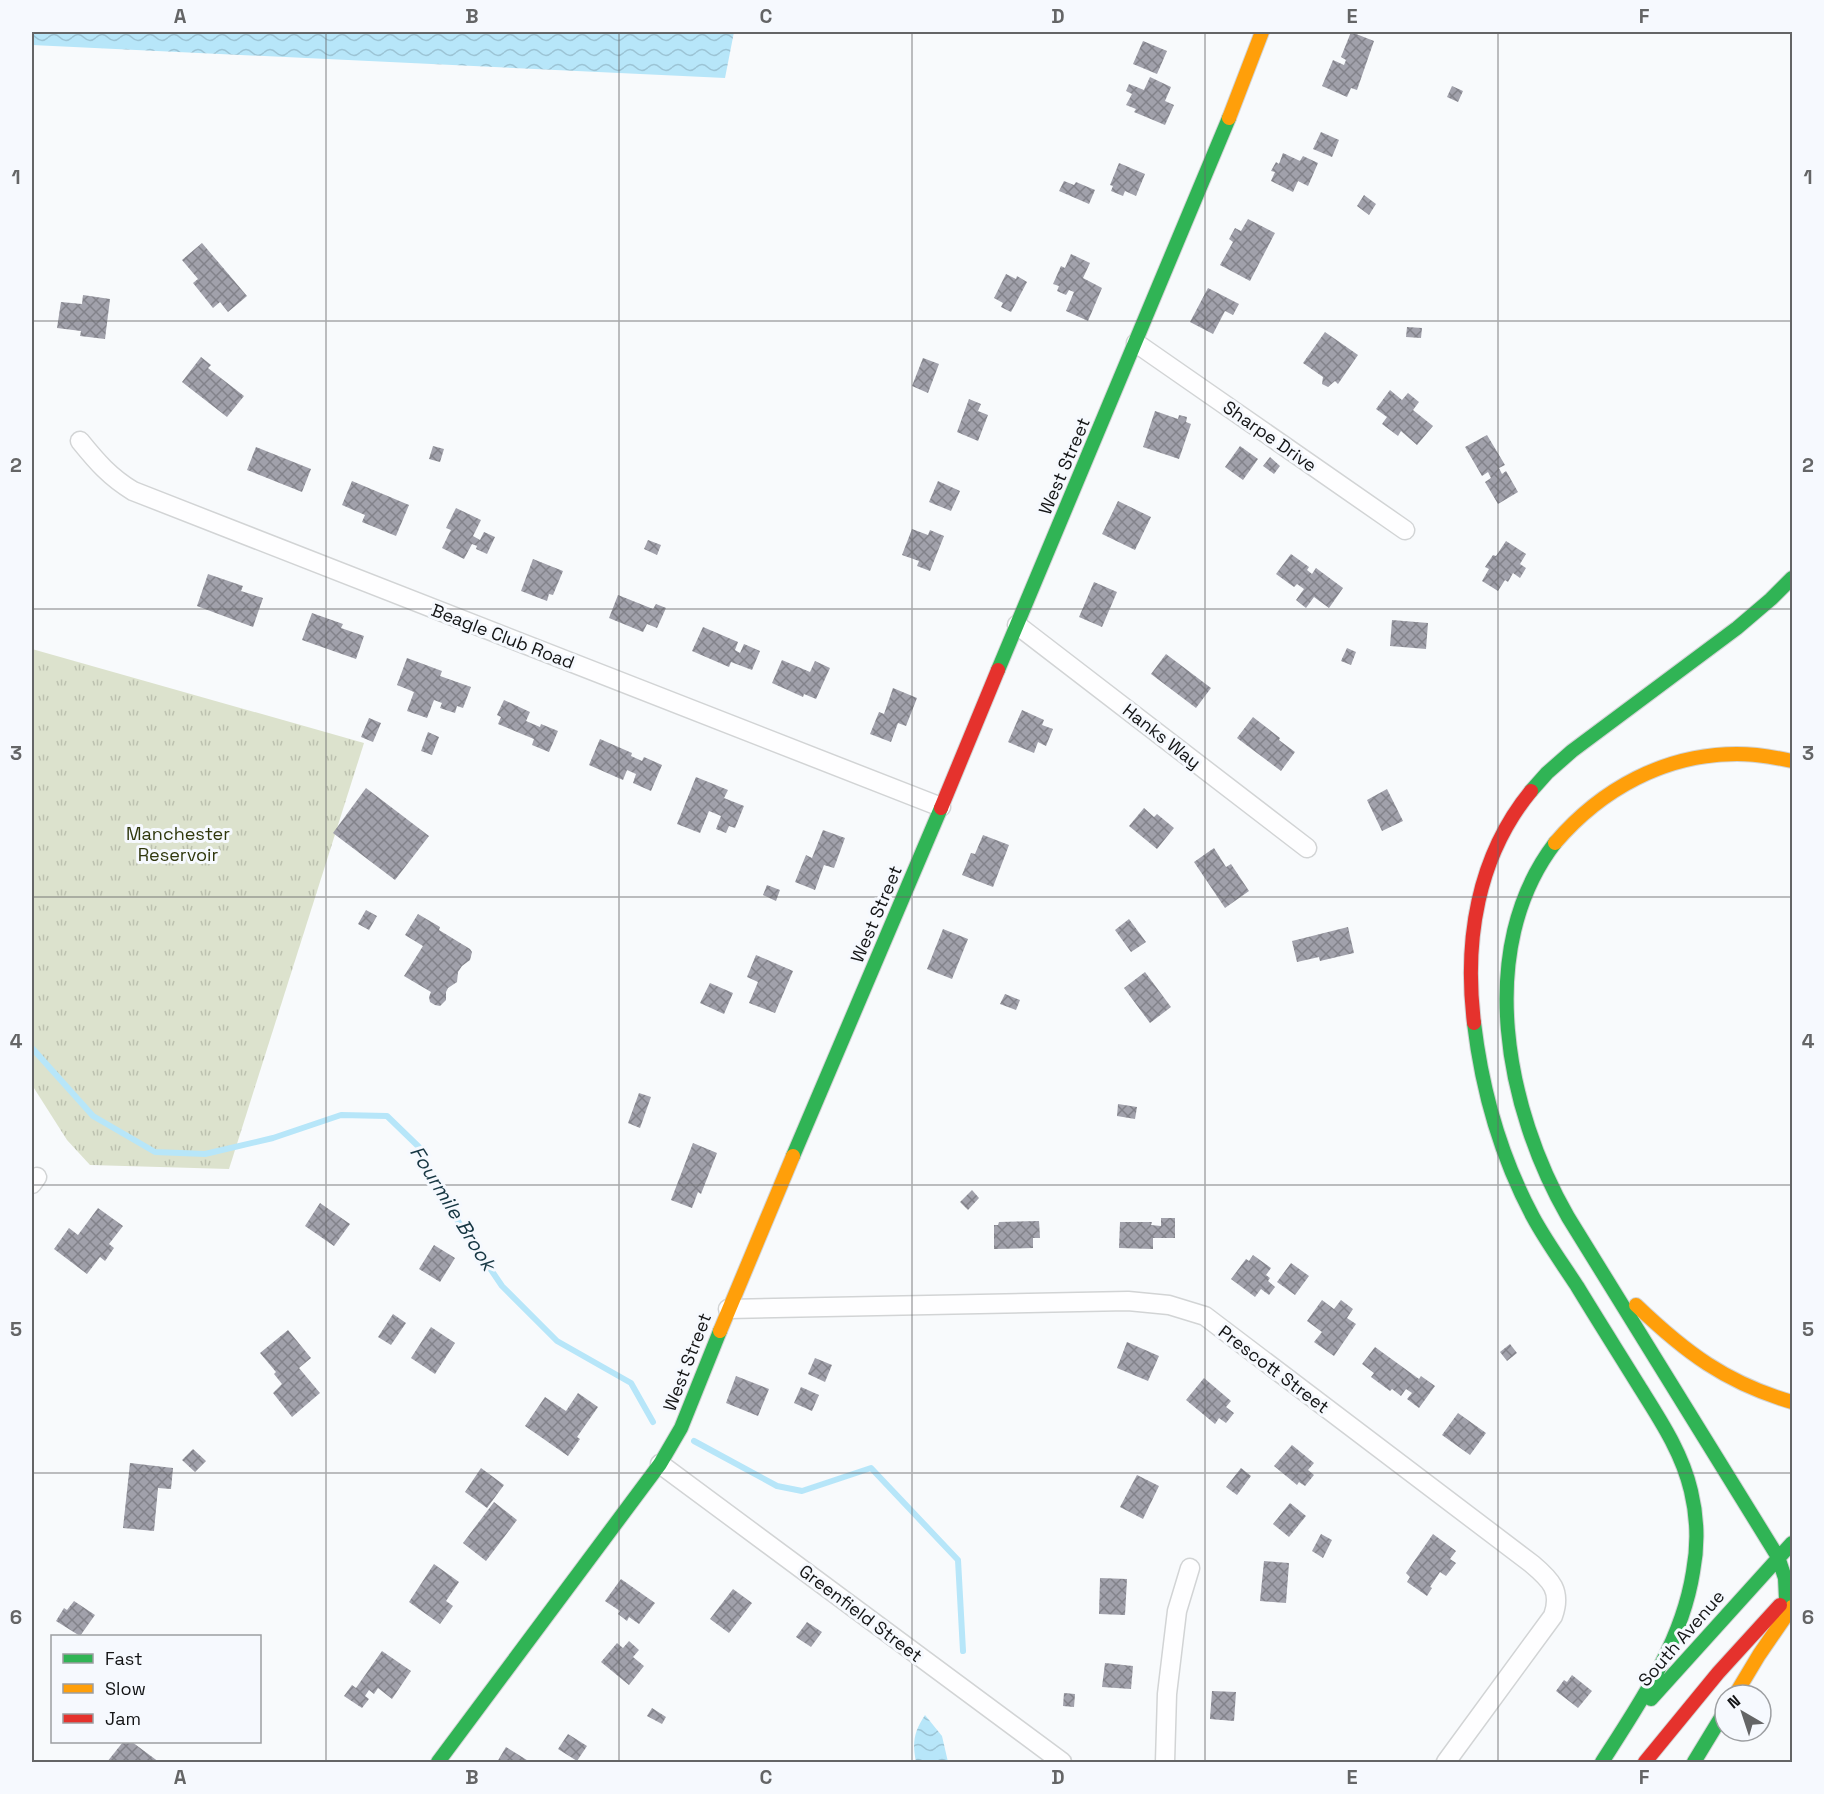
<svg xmlns="http://www.w3.org/2000/svg" width="1824" height="1794" viewBox="0 0 1824 1794" font-family="'Space Grotesk',sans-serif">
	<style>
		.park { fill: url(#park-tufts) }
		.water { fill: url(#water-waves) }
		.lines { fill: none; stroke-linecap: round; stroke-linejoin: round }
		.stream { stroke: #b7e6f9; stroke-width: 6 }
		.building { fill: url(#building-cross-hatch) }
		.street-casing { stroke: #d2d4d5; stroke-width: 21 }
		.fast-casing { stroke: #d2d4d5; stroke-width: 16 }
		.slow-casing { stroke: #d2d4d5; stroke-width: 16 }
		.jam-casing { stroke: #d2d4d5; stroke-width: 16 }
		.street { stroke: #fefeff; stroke-width: 18 }
		.fast { stroke: #30b455; stroke-width: 14 }
		.slow { stroke: #ff9f0a; stroke-width: 14 }
		.jam { stroke: #e5322d; stroke-width: 14 }
		.grid { fill: none; stroke: #646566; stroke-width: 1.5; stroke-opacity: 0.55 }
		.labels { text-anchor: middle; dominant-baseline: central; stroke-width: 6; stroke-linejoin: round; paint-order: stroke }
		.street-label { font-size: 18px; fill: #141516; stroke: #f6f9fe }
		.park-label { font-size: 18px; fill: #2f370c; stroke: #f6f9fe }
		.water-label { font-size: 20px; font-style: italic; fill: #163642; stroke: #f6f9fe }
		.neatline { fill: none; stroke: #646566; stroke-width: 2 }
		.grid-label { font-size: 20px; text-anchor: middle; font-weight: bold; fill: #646566 }
	</style>
	<defs>
		<pattern id="park-tufts" width="24" height="20" patternUnits="userSpaceOnUse" patternTransform="scale(1.5)"><rect width="24" height="20" fill="#dce2cd"/><path d="M3 7l-1-3M5 7V3M7 7l1-3M15 17l-1-3M17 17v-4M19 17l1-3" fill="none" stroke="#bcc1af"/></pattern>
		<pattern id="water-waves" width="16" height="10" patternUnits="userSpaceOnUse" patternTransform="scale(1.5)"><rect width="16" height="10" fill="#b7e6f9"/><path d="M0 5q4-4 8 0t8 0" fill="none" stroke="#9cc4d5"/></pattern>
		<pattern id="building-cross-hatch" width="8" height="8" patternUnits="userSpaceOnUse" patternTransform="scale(1.5)"><rect width="8" height="8" fill="#a1a1ab"/><path d="M0 0l8 8M0 8l8-8" fill="none" stroke="#82828a"/></pattern>
	</defs>
	<rect width="100%" height="100%" fill="#f8fafc"/>
	<path class="park" d="M32 649 364 743 229 1169 90 1165 67 1140 32 1085Z"/>
	<path class="water" d="M32 32H734L725 78 32 45Z
		M925 1715 942 1736 948 1762H916C912 1742 914 1732 925 1715Z"/>
	<g class="lines">
		<path class="stream" d="M32 1048 93 1116 155 1152 205 1154 273 1138 341 1115 387 1116 419 1147 447 1205 502 1286 557 1341 631 1383 653 1422
			M694 1441 777 1486 802 1491 871 1468 958 1560 963 1651"/>
	</g>
	<path class="building" d="M1351 32 1374 41 1357 90 1351 88 1347 97 1322 86 1333 60 1344 65 1346 60 1341 57Z
		M1143 41 1167 51 1157 74 1133 64Z
		M1150 77 1171 87 1165 101 1174 105 1165 125 1134 112 1136 109 1126 105 1132 94 1126 91 1129 84 1144 90Z
		M1452 86 1463 91 1458 102 1447 97Z
		M1321 132 1339 140 1332 157 1313 149Z
		M1283 153 1300 161 1303 156 1318 163 1308 186 1298 181 1293 192 1271 181 1275 172 1271 171 1276 162 1279 164Z
		M1119 163 1145 174 1136 196 1125 191 1123 196 1111 191 1113 186 1110 185Z
		M1064 181 1074 185 1076 182 1095 190 1089 204 1059 191Z
		M1364 195 1376 204 1369 215 1357 206Z
		M1248 219 1275 233 1250 281 1220 265 1233 242 1229 239 1235 228 1241 231Z
		M202 243 247 296 228 312 220 302 213 308 193 283 198 279 182 260Z
		M1071 254 1090 263 1083 278 1102 288 1088 321 1066 311 1074 292 1069 290 1066 295 1057 291 1059 286 1053 284 1061 266 1065 268Z
		M1006 274 1016 279 1017 276 1027 282 1011 312 1001 307 1003 303 994 298Z
		M1208 288 1239 304 1233 315 1225 311 1213 334 1190 322Z
		M83 295 110 299 105 339 80 336 81 331 57 328 61 302 82 304Z
		M1407 327 1422 328 1421 338 1406 337Z
		M1325 332 1358 355 1338 384 1335 381 1328 387 1322 384 1323 377 1303 363Z
		M201 357 211 365 208 368 244 396 227 417 182 382Z
		M923 358 939 364 928 393 912 386Z
		M1390 390 1402 400 1408 393 1419 402 1413 410 1433 426 1417 445 1401 431 1398 436 1382 424 1387 417 1376 409Z
		M969 399 981 404 978 411 988 415 978 441 957 432Z
		M1155 411 1178 419 1179 415 1187 417 1186 422 1191 424 1179 459 1143 447Z
		M1487 435 1505 465 1499 468 1502 474 1506 471 1518 492 1498 504 1485 482 1491 478 1488 472 1482 476 1465 447Z
		M433 446 444 449 440 462 429 459Z
		M1240 446 1258 459 1243 480 1225 467Z
		M256 447 311 469 302 492 247 470Z
		M1270 457 1280 466 1274 474 1263 466Z
		M352 481 409 505 396 536 362 522 365 515 342 505Z
		M938 481 960 491 951 511 929 502Z
		M1118 501 1151 517 1135 550 1102 534Z
		M456 508 481 520 473 536 480 540 484 532 495 537 487 554 476 549 477 546 472 544 464 559 442 548 451 530 446 528Z
		M912 529 928 535 930 530 944 536 930 571 917 566 919 561 902 555Z
		M648 540 661 545 657 555 644 549Z
		M1506 541 1526 554 1520 564 1526 568 1520 578 1513 573 1508 582 1505 580 1498 591 1482 581 1489 569 1485 567 1493 555 1496 556Z
		M1291 554 1309 567 1307 570 1312 574 1316 568 1343 588 1329 608 1314 597 1306 608 1296 600 1304 589 1297 584 1294 587 1276 574Z
		M533 559 563 571 553 595 549 594 547 601 521 591Z
		M208 574 243 586 241 591 263 598 253 627 197 606Z
		M1094 582 1117 592 1102 627 1079 617Z
		M618 595 653 609 656 604 666 608 657 628 647 624 643 632 609 618Z
		M312 613 343 624 341 628 364 636 356 659 302 640Z
		M1392 620 1428 623 1426 649 1390 646Z
		M703 627 738 642 735 650 740 653 744 644 760 651 752 670 731 662 729 667 692 651Z
		M1347 648 1356 652 1351 665 1341 661Z
		M1166 654 1211 688 1196 708 1151 674Z
		M407 658 442 671 440 676 471 687 463 708 457 706 455 713 440 708 442 703 434 700 427 718 407 711 414 692 397 685Z
		M782 660 810 672 815 661 830 668 816 699 804 694 803 697 772 683Z
		M893 688 917 698 906 726 898 723 891 742 870 734 879 712 884 714Z
		M504 700 530 712 526 721 540 727 541 724 558 731 549 752 532 745 534 739 498 724 501 717 497 715Z
		M1022 710 1044 720 1042 725 1053 729 1046 746 1038 742 1034 753 1008 742Z
		M1253 717 1280 738 1279 740 1295 752 1281 771 1237 738Z
		M369 718 381 723 373 742 361 737Z
		M428 732 439 737 432 755 421 751Z
		M600 739 632 753 631 756 642 761 644 757 662 765 651 791 633 783 636 774 627 770 623 780 589 765Z
		M696 777 728 790 724 798 744 806 735 828 729 826 726 833 716 829 721 816 709 811 700 833 677 824Z
		M366 788 429 836 395 880 333 833Z
		M1387 789 1403 821 1382 831 1367 800Z
		M1144 808 1154 817 1157 814 1174 828 1157 849 1129 826Z
		M823 830 845 838 834 868 824 865 815 890 795 882 806 855 812 858Z
		M983 835 1009 845 993 887 962 875 971 853 975 854Z
		M1214 848 1226 867 1231 864 1249 891 1225 908 1194 862Z
		M767 885 780 890 776 901 763 895Z
		M366 910 377 916 369 930 358 924Z
		M418 914 440 927 439 930 470 949 472 952 470 960 462 966 458 972 457 982 448 988 446 992V1000L440 1006 435 1005 430 1002 429 997 431 992 404 976 423 946 405 935Z
		M1129 919 1146 942 1131 952 1115 930Z
		M1348 927 1354 953 1320 961 1319 957 1297 962 1292 941Z
		M943 929 968 939 952 979 927 969Z
		M756 955 793 971 775 1013 749 1003 758 982 747 977Z
		M1145 972 1171 1007 1150 1023 1124 988Z
		M710 983 733 993 724 1014 700 1003Z
		M1005 994 1020 1000 1016 1010 1000 1004Z
		M639 1093 651 1097 640 1128 628 1123Z
		M1118 1104 1137 1107 1135 1119 1117 1116Z
		M693 1143 717 1153 701 1194 698 1192 692 1208 671 1200Z
		M972 1190 979 1198 968 1210 960 1202Z
		M320 1203 350 1224 334 1246 305 1226Z
		M98 1208 123 1226 109 1244 114 1248 105 1261 100 1257 87 1274 54 1249 69 1228 78 1235Z
		M1161 1218H1175V1238H1153V1249L1119 1248 1120 1222H1152L1151 1225 1161 1226Z
		M1039 1221 1040 1238H1033V1248L994 1249V1225H998L999 1222Z
		M434 1245 455 1258 440 1282 419 1269Z
		M1253 1255 1271 1268 1266 1275 1270 1278 1268 1281 1275 1287 1269 1295 1261 1289 1255 1297 1231 1279 1246 1259 1249 1261Z
		M1291 1263 1309 1276 1295 1295 1277 1282Z
		M1322 1300 1334 1309 1341 1300 1353 1309 1347 1318 1356 1324 1334 1356 1314 1342 1322 1332 1307 1321Z
		M393 1314 406 1323 391 1345 378 1337Z
		M431 1327 455 1343 435 1374 411 1358Z
		M288 1330 311 1358 299 1368 320 1393 292 1417 273 1393 282 1384 274 1374 276 1372 260 1353Z
		M1127 1342 1159 1356 1148 1381 1117 1368Z
		M1510 1344 1517 1353 1507 1361 1500 1352Z
		M1375 1347 1419 1379 1421 1376 1435 1386 1419 1408 1407 1399 1412 1393 1406 1389 1401 1396 1392 1389 1390 1391 1371 1377 1374 1373 1362 1364Z
		M815 1358 832 1365 825 1382 808 1374Z
		M736 1376 769 1389 758 1416 726 1403Z
		M1204 1378 1231 1401 1226 1407 1234 1413 1226 1423 1219 1418 1215 1424 1186 1400Z
		M801 1387 819 1395 812 1411 794 1403Z
		M578 1393 598 1407 577 1437 580 1439 568 1456 525 1426 545 1397 566 1411Z
		M1458 1413 1486 1433 1470 1455 1442 1435Z
		M1292 1445 1314 1463 1308 1470 1314 1475 1305 1486 1299 1482 1297 1485 1274 1466Z
		M193 1449 206 1461 195 1472 182 1460Z
		M130 1463 173 1468 171 1489 158 1488 154 1531 123 1528Z
		M481 1468 504 1485 487 1508 465 1492Z
		M1241 1468 1251 1476 1237 1495 1226 1487Z
		M1137 1475 1159 1486 1143 1519 1120 1507Z
		M494 1502 517 1520 486 1561 463 1543Z
		M1290 1503 1306 1516 1289 1537 1273 1524Z
		M1321 1534 1332 1540 1323 1558 1312 1551Z
		M1433 1534 1456 1551 1450 1559 1456 1563 1446 1576 1440 1572 1430 1587 1432 1588 1427 1596 1407 1582 1410 1577 1406 1573Z
		M1264 1561 1289 1563 1286 1603 1260 1601Z
		M434 1564 459 1582 446 1601 453 1606 440 1624 409 1602Z
		M1100 1578 1127 1579 1125 1615 1099 1614Z
		M621 1579 655 1603 639 1624 629 1617 627 1621 618 1614 620 1611 605 1601Z
		M733 1589 752 1603 729 1633 710 1619Z
		M74 1601 95 1615 80 1636 56 1621 64 1608 67 1610Z
		M807 1622 822 1632 811 1647 796 1637Z
		M629 1641 639 1650 633 1657 644 1666 629 1685 601 1662 617 1643 623 1648Z
		M382 1651 411 1671 392 1699 378 1688 374 1694 369 1690 365 1696 369 1699 362 1708 344 1696 352 1685 356 1688Z
		M1105 1663 1133 1666 1131 1689 1102 1687Z
		M1572 1675 1592 1691 1578 1708 1556 1691 1564 1680 1567 1682Z
		M1212 1691 1236 1692 1234 1721 1210 1719Z
		M1064 1693 1075 1694 1074 1707 1063 1706Z
		M652 1708 666 1717 662 1724 647 1716Z
		M568 1734 587 1746 577 1761 558 1749Z
		M123 1742H132L159 1762H107Z
		M506 1747 530 1762H497Z"/>
	<g class="lines">
		<defs>
			<path id="street" d="M1136 343 1405 530
				M80 441C97 462 110 477 133 491L941 807
				M1017 625 1307 848
				M32 1184 37 1177
				M728 1309 1128 1301 1169 1305 1205 1316 1532 1564C1551 1580 1562 1591 1553 1616L1446 1762
				M660 1464 1062 1762
				M1165 1762 1167 1694 1177 1611 1190 1568"/>
			<path id="fast" d="M998 670 1229 118
				M1531 791 1547 773 1572 751 1737 628 1771 599 1792 578
				M1555 843C1474 949 1506 1109 1568 1217L1778 1557 1785 1578 1786 1599
				M1474 1023C1482 1090 1501 1157 1533 1217 1546 1241 1562 1263 1577 1286 1597 1319 1618 1352 1639 1386 1659 1418 1682 1452 1691 1491 1697 1516 1698 1546 1693 1572 1682 1642 1640 1703 1602 1762
				M793 1156 941 808
				M1651 1699 1792 1543
				M438 1762 660 1464 681 1428 720 1331
				M1694 1762 1725 1711"/>
			<path id="slow" d="M1229 118 1262 32
				M1555 843C1601 789 1665 754 1737 754 1756 754 1774 757 1792 761
				M1636 1305C1685 1352 1726 1383 1792 1402
				M720 1331 793 1156
				M1735 1695 1759 1655 1792 1607"/>
			<path id="jam" d="M941 808 998 670
				M1474 1023C1464 941 1477 857 1531 791
				M1645 1762 1718 1673 1780 1605"/>
		</defs>
		<use href="#street" class="street-casing"/>
		<use href="#fast" class="fast-casing"/>
		<use href="#slow" class="slow-casing"/>
		<use href="#jam" class="jam-casing"/>
		<use href="#street" class="street"/>
		<use href="#fast" class="fast"/>
		<use href="#slow" class="slow"/>
		<use href="#jam" class="jam"/>
	</g>
	<path class="grid" d="M326 32V1762M619 32V1762M912 32V1762M1205 32V1762M1498 32V1762M32 321H1792M32 609H1792M32 897H1792M32 1185H1792M32 1473H1792"/>
	<g class="labels">
		<g class="street-label">
			<text transform="translate(1270 436) rotate(35)">Sharpe Drive</text>
			<text transform="translate(1064 466) rotate(-67)">West Street</text>
			<text transform="translate(503 636) rotate(21)">Beagle Club Road</text>
			<text transform="translate(1162 736) rotate(38)">Hanks Way</text>
			<text transform="translate(876 914) rotate(-67)">West Street</text>
			<text transform="translate(687 1362) rotate(-69)">West Street</text>
			<text transform="translate(1274 1369) rotate(37)">Prescott Street</text>
			<text transform="translate(861 1613) rotate(37)">Greenfield Street</text>
			<text transform="translate(1681 1638) rotate(-49)">South Avenue</text>
		</g>
		<g class="park-label">
			<text x="178" y="833">Manchester<tspan x="178" dy="21">Reservoir</tspan></text>
		</g>
		<g class="water-label">
			<text transform="translate(453 1208) rotate(58)">Fourmile Brook</text>
		</g>
	</g>
	<rect width="1824" height="1794" fill="none" stroke="#f6f9fe" stroke-width="66"/>
	<rect x="51" y="1635" width="210" height="108" fill="#f6f9fe" stroke="#9c9ea1" stroke-width="1.5"/>
	<rect x="63" y="1654" width="30" height="9" fill="#30b455" stroke="#9c9ea1" stroke-width="1.5"/>
	<text x="105" y="1665" font-size="18" fill="#141516">Fast</text>
	<rect x="63" y="1684" width="30" height="9" fill="#ff9f0a" stroke="#9c9ea1" stroke-width="1.5"/>
	<text x="105" y="1695" font-size="18" fill="#141516">Slow</text>
	<rect x="63" y="1714" width="30" height="9" fill="#e5322d" stroke="#9c9ea1" stroke-width="1.5"/>
	<text x="105" y="1725" font-size="18" fill="#141516">Jam</text>
	<g transform="translate(1743 1713) rotate(321)"><circle r="28" fill="#f6f9fe" stroke="#9c9ea1" stroke-width="1.5"/>
	<path d="M0-4.5L10 22L0 15L-10 22Z" fill="#646566"/>
	<text y="-9" font-size="16" font-weight="bold" text-anchor="middle" fill="#141516">N</text>
	</g>
	<rect x="33" y="33" width="1758" height="1728" class="neatline"/>
	<g class="grid-label">
		<text x="180" y="23">A</text>
		<text x="472" y="23">B</text>
		<text x="766" y="23">C</text>
		<text x="1058" y="23">D</text>
		<text x="1352" y="23">E</text>
		<text x="1644" y="23">F</text>
		<text x="16" y="184">1</text>
		<text x="1808" y="184">1</text>
		<text x="16" y="472">2</text>
		<text x="1808" y="472">2</text>
		<text x="16" y="760">3</text>
		<text x="1808" y="760">3</text>
		<text x="16" y="1048">4</text>
		<text x="1808" y="1048">4</text>
		<text x="16" y="1336">5</text>
		<text x="1808" y="1336">5</text>
		<text x="16" y="1624">6</text>
		<text x="1808" y="1624">6</text>
		<text x="180" y="1784">A</text>
		<text x="472" y="1784">B</text>
		<text x="766" y="1784">C</text>
		<text x="1058" y="1784">D</text>
		<text x="1352" y="1784">E</text>
		<text x="1644" y="1784">F</text>
	</g>
</svg>
